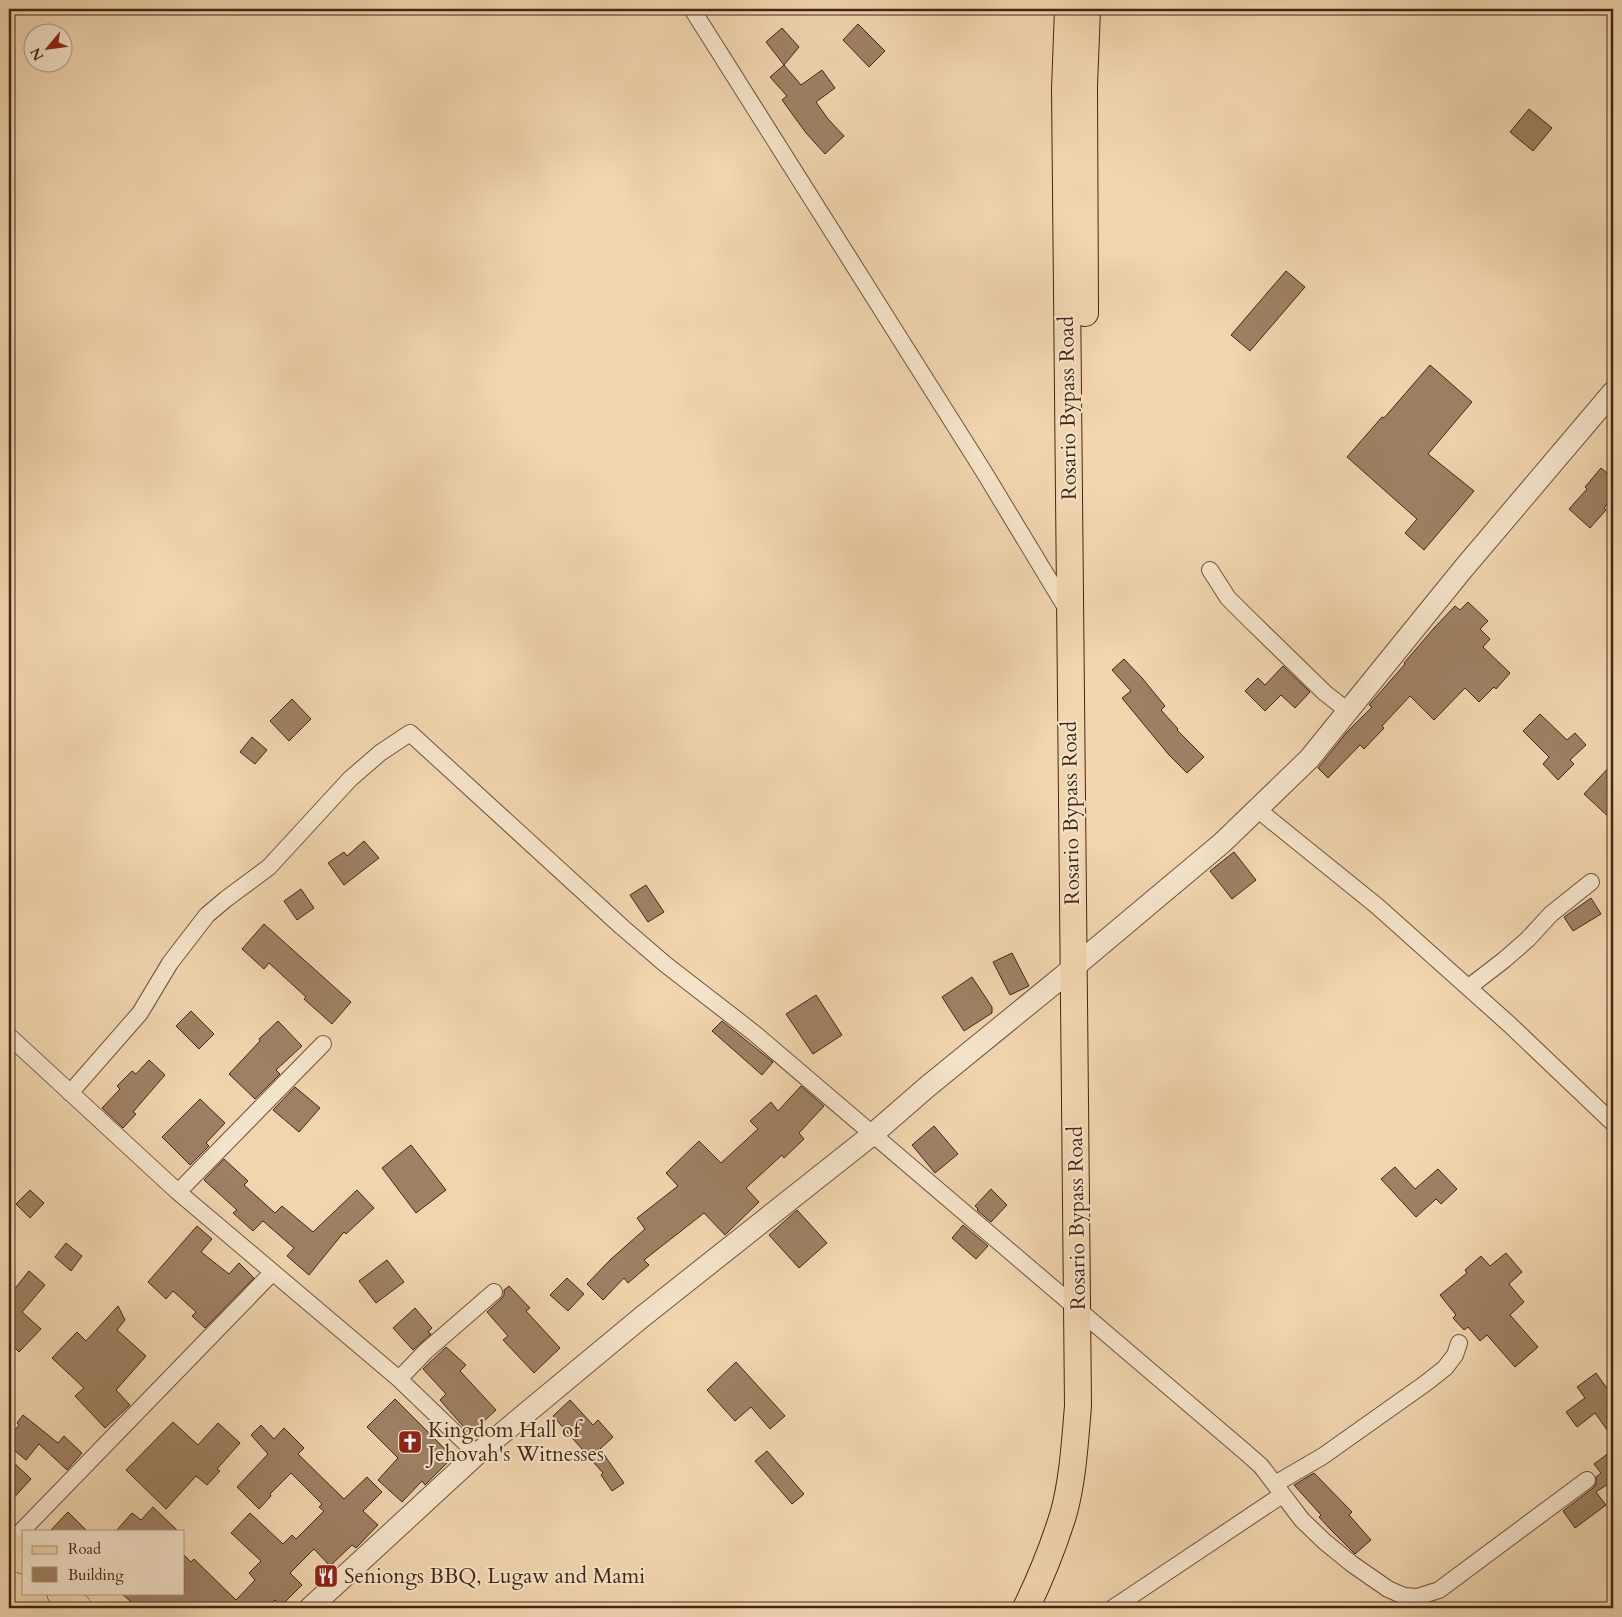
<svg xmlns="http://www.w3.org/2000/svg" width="1622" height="1617" viewBox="0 0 1622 1617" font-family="Cardo,serif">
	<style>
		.building { fill: #9e8165; stroke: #452615 }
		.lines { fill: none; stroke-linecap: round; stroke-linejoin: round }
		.minor-casing { stroke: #70523c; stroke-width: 18 }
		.tertiary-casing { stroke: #70523c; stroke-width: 23 }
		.primary-casing { stroke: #452615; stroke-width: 28 }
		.trunk-casing { stroke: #452615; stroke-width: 29 }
		.minor { stroke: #f5e4cb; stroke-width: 16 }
		.tertiary { stroke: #f5e4cb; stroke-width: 21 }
		.primary { stroke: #f0d5af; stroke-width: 26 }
		.trunk { stroke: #f0d5af; stroke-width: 28 }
		.labels { text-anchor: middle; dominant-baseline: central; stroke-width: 4; stroke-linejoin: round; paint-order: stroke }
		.street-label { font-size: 21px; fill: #452615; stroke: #f5e4cb }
		.poi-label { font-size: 21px; fill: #452615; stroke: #f5e4cb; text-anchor: start }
	</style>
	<rect width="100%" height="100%" fill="#f0d5af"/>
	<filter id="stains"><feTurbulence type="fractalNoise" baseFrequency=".004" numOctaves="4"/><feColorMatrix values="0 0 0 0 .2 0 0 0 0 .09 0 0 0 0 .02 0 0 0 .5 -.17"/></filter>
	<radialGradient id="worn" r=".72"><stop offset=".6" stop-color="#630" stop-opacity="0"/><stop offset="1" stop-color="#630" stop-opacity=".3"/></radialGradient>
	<path class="building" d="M858 24 885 51 869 67 843 40Z
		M782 28 799 47 784 65 766 42Z
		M784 65 801 85 822 70 835 88 816 102 828 119 844 136 825 154 806 133 782 100 787 96 770 77Z
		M1529 109 1552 128 1533 151 1510 132Z
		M1286 271 1305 287 1250 351 1231 335Z
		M1430 365 1472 402 1428 454 1474 491 1424 550 1405 533 1417 519 1347 457 1382 417 1384 418Z
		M1601 468 1613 478V497L1604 508 1606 510 1590 528 1569 509 1587 489 1585 487Z
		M1468 602 1488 621 1480 629 1490 639 1483 647 1510 673 1496 689 1494 687 1479 702 1465 688 1434 720 1410 696 1382 726 1384 728 1364 749 1360 745 1328 778 1318 768 1347 732 1372 707 1369 705 1405 664 1404 663 1434 628 1455 606 1460 610Z
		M1124 659 1142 678 1165 706 1161 710 1178 729 1177 730 1204 757 1187 773 1169 755 1122 698 1131 691 1112 670Z
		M1283 666 1310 692 1295 708 1281 695 1265 711 1245 691 1258 678 1265 685Z
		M292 699 311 719 289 741 270 721Z
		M1540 714 1567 740 1575 733 1586 745 1570 760 1574 764 1558 780 1543 764 1549 757 1523 731Z
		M252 737 267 750 255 764 240 752Z
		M1613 763V821L1584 794Z
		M364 841 379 858 344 885 328 863 344 852 347 856Z
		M1234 852 1256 880 1232 899 1210 871Z
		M646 885 664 912 648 922 630 895Z
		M301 889 314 908 297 920 284 901Z
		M1591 898 1601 914 1573 931 1564 917Z
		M264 924 351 1002 332 1024 304 999 306 997 269 963 264 969 242 949Z
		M1012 953 1029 986 1010 995 993 962Z
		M972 977 992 1007V1013L964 1031 942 997Z
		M816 995 842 1035 813 1054 786 1014Z
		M191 1011 214 1034 199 1049 176 1026Z
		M278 1021 302 1046 276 1070 280 1074 255 1099 229 1074 260 1041 259 1039Z
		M722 1021 773 1062 762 1075 712 1031Z
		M149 1060 165 1075 133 1112 136 1114 123 1128 102 1108 120 1089 117 1086 132 1071 136 1074Z
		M801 1086 824 1106 799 1133 804 1139 784 1158 782 1155 746 1188 759 1202 725 1235 704 1213 644 1260 649 1265 628 1283 624 1278 603 1300 587 1284 610 1260 645 1229 637 1218 678 1186 666 1173 699 1141 721 1163 758 1129 750 1121 771 1102 778 1111Z
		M295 1087 320 1108 299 1132 273 1110Z
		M200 1099 225 1123 206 1143 209 1146 190 1165 162 1137Z
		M934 1126 958 1154 935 1173 912 1145Z
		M411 1145 446 1190 416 1213 382 1168Z
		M224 1159 248 1181 244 1185 275 1213 282 1206 313 1232 357 1190 374 1208 346 1234 344 1232 309 1275 287 1256 294 1248 263 1221 253 1231 233 1213 237 1210 204 1180Z
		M1395 1167 1415 1189 1438 1169 1457 1189 1441 1204 1436 1199 1416 1217 1381 1179Z
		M991 1189 1007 1205 991 1222 977 1210 978 1209 975 1206Z
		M30 1190 44 1203 30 1218 16 1204Z
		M797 1210 827 1243 799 1268 769 1235Z
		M963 1225 988 1246 976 1259 952 1238Z
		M197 1226 212 1239 201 1252 229 1274 239 1263 254 1278 205 1328 192 1316 196 1312 173 1291 166 1299 148 1282Z
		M66 1243 82 1256 71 1271 55 1257Z
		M1506 1253 1522 1272 1509 1284 1524 1302 1510 1315 1538 1347 1515 1367 1487 1335 1480 1341 1468 1327 1464 1330 1453 1318 1456 1315 1440 1295 1467 1273 1465 1270 1481 1256 1490 1266Z
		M387 1260 404 1282 376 1303 359 1281Z
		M29 1271 45 1285 22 1312 41 1329 19 1352 9 1342V1296Z
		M567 1278 584 1294 568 1311 550 1295Z
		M509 1286 530 1308 526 1311 560 1348 534 1373 503 1340 508 1336 487 1312 501 1299 504 1295V1290Z
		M118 1306 125 1320 117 1330 146 1356 116 1390 130 1405 105 1428 75 1396 84 1388 52 1358 77 1332 86 1341Z
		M415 1308 432 1328 428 1332 431 1334 413 1350 393 1328Z
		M446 1347 466 1365 460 1371 496 1410 470 1434 440 1400 446 1394 423 1369Z
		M736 1362 785 1416 770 1429 751 1407 735 1421 707 1390Z
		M1596 1373 1613 1397V1438L1595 1413 1577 1427 1566 1412 1585 1398 1577 1387Z
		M395 1399 453 1457 425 1485 422 1481 402 1502 378 1480 398 1458 367 1427Z
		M570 1400 593 1425 598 1420 613 1437 600 1449 624 1483 612 1491 601 1475 603 1473 553 1416Z
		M23 1415 58 1443 64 1436 82 1453 67 1470 39 1444 26 1460 9 1446V1438L19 1425 17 1423Z
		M173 1422 198 1445 218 1423 240 1443 217 1469 220 1471 207 1485 196 1476 166 1509 126 1470Z
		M261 1425 274 1439 284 1428 304 1448 298 1454 344 1499 367 1477 382 1492 363 1511 378 1525 356 1548 352 1545 330 1566 314 1549 290 1573 302 1585 281 1606 275 1600 267 1608H138L121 1593H184V1555L191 1562 194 1559 236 1600 255 1580 249 1573 261 1561 231 1533 250 1513 283 1544 292 1535 296 1539 324 1511 319 1507 322 1504 291 1473 270 1494 271 1496 259 1509 237 1487 268 1454 251 1435Z
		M1613 1450V1491L1608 1484 1596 1492 1606 1505 1575 1528 1563 1511 1593 1488 1596 1484V1477L1601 1473 1594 1464Z
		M767 1451 804 1494 792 1504 755 1461Z
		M9 1458 31 1479 9 1503Z
		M1314 1473 1352 1512 1349 1515 1371 1540 1355 1554 1331 1530 1319 1517 1321 1515 1294 1485Z
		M153 1507 178 1531H116L132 1513 141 1520Z
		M68 1512 87 1531H50Z"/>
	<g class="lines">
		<defs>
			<path id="minor" d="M692 9 984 472 1068 611
				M1210 570 1228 598 1246 616 1325 693 1348 711
				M1257 809 1377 906 1509 1024 1613 1123
				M1469 987 1504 960 1528 939 1551 914 1591 882
				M9 1036 178 1192 399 1379 477 1454
				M70 1093 140 1013 170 963 207 915 226 899 269 867 350 779 380 753 410 733 622 927 665 964 754 1033 1244 1451 1261 1466 1302 1520 1325 1542 1352 1564 1388 1589 1404 1596 1417 1597 1439 1590 1587 1480
				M178 1192 323 1044
				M399 1379 426 1351 494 1292
				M1275 1484 1323 1456 1426 1383 1445 1368 1455 1355 1459 1343
				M9 1544 272 1273
				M1113 1608 1282 1495"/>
			<path id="tertiary" d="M310 1608 477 1454 642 1317 873 1134 927 1087 1073 968 1222 843 1309 759 1463 569 1613 392"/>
			<path id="primary" d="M1085 313 1084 86 1087 9
				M1026 1608C1041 1577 1054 1545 1064 1512 1073 1478 1075 1441 1078 1406L1065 89 1068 9"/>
			<path id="trunk" d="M9 1546 24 1560
				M61 1593 78 1608"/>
		</defs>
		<use href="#minor" class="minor-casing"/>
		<use href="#tertiary" class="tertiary-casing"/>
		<use href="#primary" class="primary-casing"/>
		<use href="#trunk" class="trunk-casing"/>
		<use href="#minor" class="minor"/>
		<use href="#tertiary" class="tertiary"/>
		<use href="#primary" class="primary"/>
		<use href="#trunk" class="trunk"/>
	</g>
	<defs>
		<symbol id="church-square" viewBox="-11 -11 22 22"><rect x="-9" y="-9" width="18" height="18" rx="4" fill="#8f2418" stroke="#f5e4cb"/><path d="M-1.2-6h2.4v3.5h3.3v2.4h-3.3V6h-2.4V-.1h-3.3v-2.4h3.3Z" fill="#fff"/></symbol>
		<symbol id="restaurant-square" viewBox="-11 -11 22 22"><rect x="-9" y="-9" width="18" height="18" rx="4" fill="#8f2418" stroke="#f5e4cb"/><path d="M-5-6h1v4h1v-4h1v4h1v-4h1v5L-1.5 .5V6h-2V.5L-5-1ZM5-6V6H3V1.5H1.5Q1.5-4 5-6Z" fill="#fff"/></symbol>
	</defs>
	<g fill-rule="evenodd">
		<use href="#church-square" x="396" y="1428" width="28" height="28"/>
		<use href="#restaurant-square" x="312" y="1562" width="28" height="28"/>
	</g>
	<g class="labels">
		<g class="street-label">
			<text transform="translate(1068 408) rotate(-91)">Rosario Bypass Road</text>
			<text transform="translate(1071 813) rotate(-91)">Rosario Bypass Road</text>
			<text transform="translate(1077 1218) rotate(-91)">Rosario Bypass Road</text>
		</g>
		<g class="poi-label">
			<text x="428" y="1430">Kingdom Hall of<tspan x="428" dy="24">Jehovah's Witnesses</tspan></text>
			<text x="344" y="1576">Seniongs BBQ, Lugaw and Mami</text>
		</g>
	</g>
	<rect width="1622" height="1617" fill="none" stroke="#f0d5af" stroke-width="30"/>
	<rect x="10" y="10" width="1602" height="1597" fill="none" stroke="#452615" stroke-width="2.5"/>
	<rect x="15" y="15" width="1592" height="1587" fill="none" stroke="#452615"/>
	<rect x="22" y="1530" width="162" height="65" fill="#f5e4cb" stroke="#af9882"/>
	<rect x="32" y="1546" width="25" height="8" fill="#f0d5af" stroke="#af9882"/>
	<text x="68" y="1554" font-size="15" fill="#452615">Road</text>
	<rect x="32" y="1567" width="25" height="15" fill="#9e8165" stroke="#af9882"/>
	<text x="68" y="1580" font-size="15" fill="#452615">Building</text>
	<g transform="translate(48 48) rotate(241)"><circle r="24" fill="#f5e4cb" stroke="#af9882"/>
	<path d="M0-4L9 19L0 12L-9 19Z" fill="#8f2418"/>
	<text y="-8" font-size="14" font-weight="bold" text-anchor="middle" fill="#452615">N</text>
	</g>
	<rect width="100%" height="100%" filter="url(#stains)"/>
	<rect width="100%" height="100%" fill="url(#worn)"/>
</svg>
